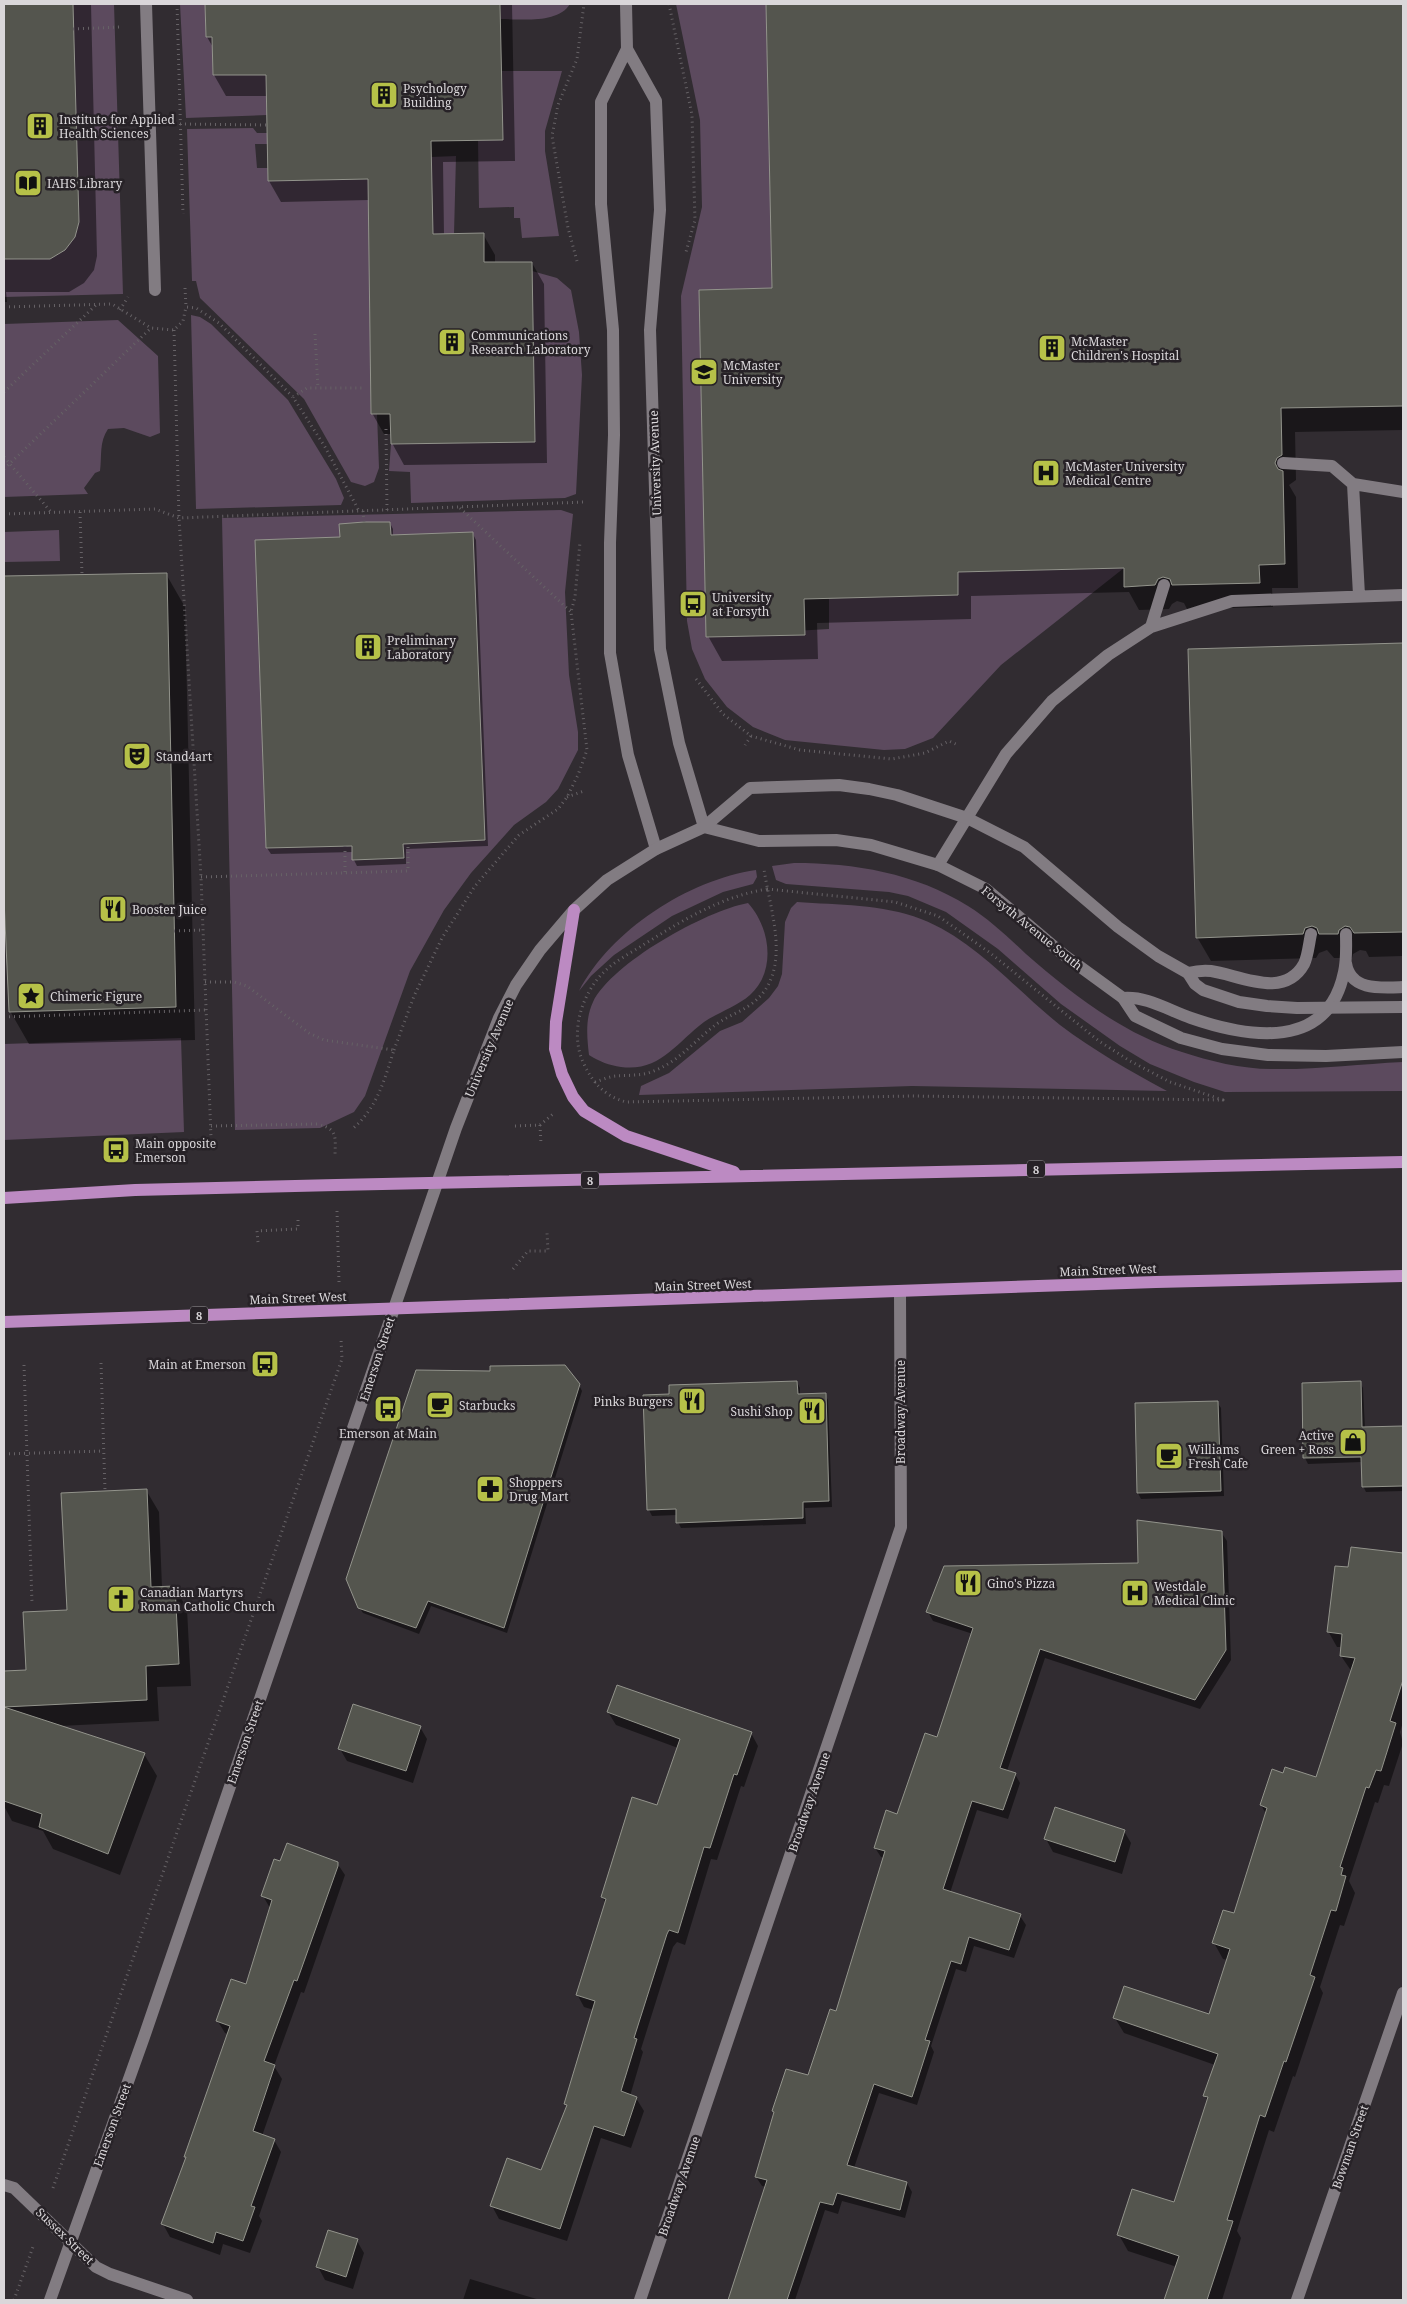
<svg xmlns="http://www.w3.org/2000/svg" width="1407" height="2304" viewBox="0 0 1407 2304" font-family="'Noto Serif',serif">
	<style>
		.green { fill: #5c4a5e }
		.shadow { fill: #0007 }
		.building { fill: #54554e; stroke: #93948c }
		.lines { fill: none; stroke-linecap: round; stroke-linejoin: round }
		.path { stroke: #666266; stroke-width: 3; stroke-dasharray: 1 4; stroke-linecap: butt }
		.service { stroke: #827c82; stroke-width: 12 }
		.minor { stroke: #827c82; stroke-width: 12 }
		.tertiary { stroke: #827c82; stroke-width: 12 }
		.primary { stroke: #bc8ac2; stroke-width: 12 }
		.labels { text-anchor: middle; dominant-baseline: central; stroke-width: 5; stroke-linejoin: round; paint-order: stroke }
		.shield { fill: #272227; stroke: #a4a1a4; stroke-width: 1 }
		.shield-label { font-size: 11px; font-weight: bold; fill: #dad7da }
		.poi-label { font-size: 12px; fill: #dad7da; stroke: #272227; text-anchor: start }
		.street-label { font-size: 12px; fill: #dad7da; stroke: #272227 }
	</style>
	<rect width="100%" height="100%" fill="#312c31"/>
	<path class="green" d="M73 4H114L123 294 4 297V259C40 259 69 265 79 222Z
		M180 4H205L206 37H212L213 75H266L267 115 186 118Z
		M501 4H570C558 24 521 19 501 19Z
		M676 4H766L772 288 699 290 707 636 829 629V598L958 595V572L1124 568 1001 665 933 738 905 749 884 750 785 740 753 727 727 707 705 679 692 649 687 621 681 296 702 207 700 120Z
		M502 71H562L545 131V151L559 236 522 238 520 218H514V207L479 208 478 140H503Z
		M253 128 257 133H267L268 144H255L257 168H268V181L432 178 431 157 456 156 454 234 369 235 371 413 377 414 379 468 374 482 365 486 351 482 304 399 200 298 196 281H192L187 129Z
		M532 271 557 278 571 290 579 332 582 375 576 494 565 498 411 503 410 472 389 471 391 444 535 442Z
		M191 315 200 317 211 324 288 400 336 479 344 498 341 505 196 509Z
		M118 320 158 356 160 433 150 437 124 428 108 429C99 442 102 456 100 471L95 473 84 488 88 494 4 497V324Z
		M561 510 573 514 565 592 569 675 578 732V750L558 789 546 802 514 825 471 873 444 910 410 971 365 1096 354 1112 320 1128 235 1130 222 518Z
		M59 530 60 561 4 562V532Z
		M794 863C855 863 915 873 968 906 989 919 1008 937 1026 954 1072 994 1123 1034 1182 1052 1209 1061 1242 1069 1271 1069 1315 1070 1359 1064 1403 1062V1091L1225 1092 1194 1082 1150 1064 1120 1046 1061 1004 998 949 946 912 908 896 889 892 786 884 776 880 772 866Z
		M756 870 757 877 753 884 723 892 672 916 614 955 591 976 579 991C611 930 688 880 756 870Z
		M797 902C838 905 882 904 921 919 975 940 1015 989 1060 1025 1093 1050 1130 1071 1167 1091L912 1086 639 1095 641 1086 669 1073 720 1031 742 1022 769 998 778 986 782 974 785 922 791 908Z
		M748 903C770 927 777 971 750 995 736 1007 719 1012 704 1022 676 1043 660 1072 621 1067 609 1065 600 1062 589 1055 587 1037 585 1019 593 1002 612 963 705 911 748 903Z
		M181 1038 184 1132 4 1140V1044Z"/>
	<path class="shadow" d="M4 4H91L97 256 94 270 84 283 69 292H6L7 302H4Z
		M206 4H512L515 161 443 162 444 235 483 234 495 255V263H532L544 284 547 463 404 465 392 443V434H384L372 413 369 200 281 202 269 181 267 96H226L214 75V49L207 37Z
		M767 4H1403V430L1295 432 1296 480 1289 485 1296 497 1298 588H1272L1273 607 1187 609 1184 603 1177 601 1172 604 1169 609 1139 610 1129 592 971 596V619L817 623 818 659 722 661 708 636 774 289Z
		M390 523 393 529V536L473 534 476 540 488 846 406 849V864L357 866 354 860 353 852 271 854 267 848 341 538Z
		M166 574 185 607 195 1040 29 1044 10 1011 4 902V577Z
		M1403 644V956L1369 957 1366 951 1360 950 1353 954 1352 958H1334L1327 950 1319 953 1316 958 1211 961 1197 937 1190 650Z
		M797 1382 800 1388V1395L825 1394 828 1400 832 1507 805 1508 806 1524 681 1528 678 1522 677 1515 652 1516 649 1510Z
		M1360 1382 1363 1388 1365 1429 1403 1428V1491L1366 1492 1363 1486 1362 1462 1308 1464 1305 1458Z
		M579 1385 582 1391 507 1633 431 1606 419 1634 363 1613 359 1607Z
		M1217 1402 1221 1408 1224 1496 1141 1499 1138 1493Z
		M146 1490 159 1512 162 1587H175L187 1609 191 1686 157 1687 159 1721 60 1726 144 1754 157 1776 120 1875 53 1849 43 1831 12 1821 4 1806V1672L27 1671Z
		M1221 1532 1227 1541 1231 1660 1200 1709 1045 1658 1007 1771 1015 1774 1020 1783 1008 1819 977 1810 950 1893 1020 1916 1026 1925 1014 1958 974 1946 966 1972 956 1969 931 2046 934 2052 917 2105 879 2093 854 2168 907 2183 912 2192 905 2218 842 2201 838 2214 825 2210 795 2300H729L766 2187 762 2186 756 2177 774 2113 773 2111 809 2077 837 2012 884 1858 881 1857 875 1848 898 1816 938 1739 973 1634 933 1621 928 1612 1139 1564Z
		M1352 1548 1403 1555V1722L1400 1732 1403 1743 1389 1786 1384 1785 1378 1803 1375 1802 1349 1881 1355 1893 1344 1926 1340 1925 1320 1987 1323 1993 1295 2077 1293 2076 1274 2132 1269 2130 1237 2231 1241 2238 1222 2300H1165L1177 2267 1128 2251 1119 2235 1175 2204 1208 2101 1205 2096 1215 2065 1124 2033 1115 2018 1210 2016 1228 1960 1223 1959 1214 1943 1235 1915 1266 1814 1261 1805 1284 1775 1317 1779 1352 1672 1341 1656 1342 1647H1337L1328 1631 1349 1569Z
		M608 1712 751 1733 758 1746 744 1787 741 1786 717 1860 711 1859 685 1945 677 1942 673 1947 641 2049 643 2052 630 2096 636 2098 644 2111 631 2148 601 2138 567 2241 499 2219 492 2206 542 2171 567 2106 566 2104 594 2010 584 2007 577 1994 606 1903 602 1897 658 1806 678 1748 616 1725Z
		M420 1727 427 1739 413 1783 347 1761 340 1749Z
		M1124 1831 1131 1843 1122 1874 1053 1852 1046 1839Z
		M281 1863H337L345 1875 304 1993 301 1992 274 2066 282 2079 262 2136 274 2140 281 2152 259 2216 262 2221 250 2253 223 2244 220 2255 170 2237 163 2224 187 2159 186 2157 228 2034 225 2033 217 2020 247 1986 270 1908 263 1896Z
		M357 2241 364 2253 353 2289 325 2280 318 2267Z
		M470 2279 540 2300H463Z"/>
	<path class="building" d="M4 4H73L79 222 75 237 65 250 50 259H4Z
		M205 4H500L503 140 431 141 433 234 484 233V262H532L535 442 391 444 390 414H371L368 179 268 181 266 75H213L212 37H206Z
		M766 4H1403V406L1281 408 1282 455 1277 458 1275 463 1278 469 1283 471 1285 564 1259 565 1260 583 1172 585 1170 579 1163 577 1158 579 1155 585 1124 587V568L958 572V595L804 599 805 635 706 637 699 290 772 288Z
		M364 522H390L391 535 473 532 485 840 403 844 404 858 352 860V846L266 848 255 540 340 537 339 524Z
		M167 573 176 1007 9 1012 4 899V576Z
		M1403 643V932L1354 933 1350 927 1345 926 1339 930 1338 934H1319L1317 928 1312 926 1305 928 1303 934 1196 938 1188 649Z
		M565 1365 580 1384 504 1628 428 1601 416 1628 358 1608 346 1579 416 1370 490 1371V1366Z
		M797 1381 798 1394 826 1393 829 1501 803 1502V1518L676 1523V1509L647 1510 643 1395 669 1394V1385Z
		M1361 1381 1362 1427 1403 1426V1486L1362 1487 1361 1457 1303 1458 1302 1383Z
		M1218 1401 1221 1491 1137 1493 1135 1403Z
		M147 1489 151 1587 175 1586 179 1664 146 1666 147 1700 4 1707V1671L26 1670 23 1612 67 1610 61 1493Z
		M1137 1520 1222 1531 1226 1650 1195 1700 1040 1649 1000 1768 1016 1773 1003 1810 972 1801 943 1889 1021 1914 1009 1950 969 1937 961 1964 951 1961 925 2040 930 2041 912 2097 874 2084 847 2165 907 2182 900 2210 837 2193 833 2205 820 2202 787 2300H728L767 2180 755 2177 774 2112 772 2111 786 2069 808 2075 830 2009 836 2011 885 1851 874 1848 886 1810 897 1814 925 1733 937 1737 973 1628 926 1612 944 1566 1138 1563Z
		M1351 1547 1403 1553V1680L1390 1721 1396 1723 1381 1771 1376 1770 1369 1788 1366 1787 1340 1867 1343 1868 1341 1875 1346 1876 1336 1911 1331 1910 1310 1975 1315 1977 1286 2062 1284 2061 1265 2117 1260 2115 1227 2220 1233 2221 1207 2300H1164L1179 2256 1117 2235 1132 2189 1174 2202 1208 2097 1203 2096 1218 2054 1113 2018 1124 1986 1209 2014 1230 1949 1212 1943 1223 1910 1234 1913 1267 1808 1260 1805 1272 1769 1283 1773 1285 1767 1316 1777 1355 1658 1340 1656 1342 1634 1327 1632 1335 1566 1348 1567Z
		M617 1685 752 1732 737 1775 734 1774 710 1848 704 1847 678 1933 669 1930 667 1934 634 2038 637 2039 621 2091 637 2097 624 2136 594 2126 560 2229 490 2206 507 2158 541 2170 567 2105 564 2104 595 2001 576 1995 606 1899 601 1897 632 1797 657 1805 680 1739 607 1712Z
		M353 1704 421 1726 406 1771 338 1749Z
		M4 1707 145 1753 108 1854 39 1827 42 1814 4 1801Z
		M1055 1807 1125 1830 1115 1862 1044 1839Z
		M287 1843 338 1862V1866L297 1981 294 1980 264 2061 275 2065 253 2131 275 2139 251 2206 255 2207 243 2241 216 2232 213 2243 161 2224 186 2157H184L230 2026 216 2021 231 1979 246 1984 272 1900 261 1896 274 1859 280 1861Z
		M328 2230 358 2239 346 2277 316 2267Z"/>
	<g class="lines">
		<path class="path" d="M177 4 183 214
			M669 4 692 115 695 220 686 252
			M73 29 120 27
			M180 124 267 125
			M577 261 568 228 552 136 558 105 577 59 584 4
			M185 288 186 307
			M4 307 112 304 151 328 174 330 183 321 186 307 196 308 219 323 293 397 325 447 359 511
			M120 310 128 297
			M174 330 179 518 201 877 211 1138
			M315 334 318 388
			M4 392 96 305
			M293 397 307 388H364
			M386 429 387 510
			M4 457 51 512
			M4 469 151 328
			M460 508 571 612
			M363 511 364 522
			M80 512 82 575
			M4 514 155 509 179 518 584 502
			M696 679 723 714 751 736 745 745
			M751 736 800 750 892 759 925 753 949 741 958 745
			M567 797 584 791
			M345 846V873
			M201 877 408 871V843
			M767 889 895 902 938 916 989 952 1099 1041 1130 1061 1170 1082 1223 1100 910 1096 626 1102C604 1096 592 1082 583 1062 570 1033 581 996 602 974 613 962 629 954 643 945 683 920 720 897 767 889Z
			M174 931 203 930
			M205 982H234L247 986 309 1033 324 1040 394 1050C384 1081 377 1109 351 1130
			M4 1017 206 1010
			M394 1050 414 996 442 938 475 886 519 835 558 809 567 797 578 775 587 750 571 612 575 597 580 542
			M595 1082C602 1080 610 1076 617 1076 628 1075 640 1076 651 1072 678 1063 696 1039 718 1023 730 1015 743 1011 754 1002 793 970 770 911 764 869
			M540 1125 541 1144
			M211 1126 317 1124C339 1129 335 1138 335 1157
			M515 1126 540 1125 553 1114
			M337 1211 339 1282
			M258 1242 257 1231 298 1229V1220
			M513 1269 528 1251H548L547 1232
			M101 1363 105 1491
			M24 1365 32 1603
			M4 1454 104 1451
			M53 2188 342 1359 341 1339
			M14 2300 34 2244"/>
		<path class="service" d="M146 4 155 290
			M1283 463 1332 466 1353 484 1359 595
			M1353 484 1403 492
			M1151 627 1164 585
			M938 865 1006 754 1052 701 1108 655 1151 627 1232 601 1403 595
			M1346 963C1350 991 1381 988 1403 987
			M1188 973C1196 971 1203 970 1211 971 1239 975 1284 1000 1304 964 1308 956 1309 943 1311 934
			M1123 998C1147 996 1168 1010 1191 1018 1249 1038 1328 1051 1344 972 1347 959 1346 946 1346 934"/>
		<path class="minor" d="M626 4 627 49 656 101 660 210 650 330 660 649 679 743 704 827
			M627 49 601 102V204L613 330 614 435 610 543V653L628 755 656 849
			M4 2185 14 2188 96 2267 110 2274 187 2300
			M640 2300 901 1527 900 1292
			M1297 2300 1403 1993"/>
		<path class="tertiary" d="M704 827 759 841 836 840 871 845 938 865 986 889 1064 955 1123 998 1135 1016 1181 1038 1222 1049 1268 1055 1326 1056 1403 1052
			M50 2300 144 2037 456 1128 499 1018 516 985 540 950 574 910 607 880 656 849 704 827 750 788 839 785 869 789 897 795 967 818 1024 847 1118 927 1158 956 1188 973 1195 984 1203 990 1239 1002 1267 1006 1297 1008 1403 1007"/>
		<path class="primary" d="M574 910 556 1022 555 1049 562 1074 573 1097 584 1111 626 1136 734 1172
			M4 1198 135 1190 336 1185 1403 1162
			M4 1322 1156 1282 1403 1276"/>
	</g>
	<defs>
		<symbol id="building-square" viewBox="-11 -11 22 22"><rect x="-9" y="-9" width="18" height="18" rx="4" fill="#b6c148" stroke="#272227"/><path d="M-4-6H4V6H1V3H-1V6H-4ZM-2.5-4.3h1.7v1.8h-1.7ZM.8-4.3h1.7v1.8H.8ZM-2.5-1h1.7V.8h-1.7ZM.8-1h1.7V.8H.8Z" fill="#111"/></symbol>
		<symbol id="library-square" viewBox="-11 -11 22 22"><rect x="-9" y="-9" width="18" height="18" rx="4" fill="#b6c148" stroke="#272227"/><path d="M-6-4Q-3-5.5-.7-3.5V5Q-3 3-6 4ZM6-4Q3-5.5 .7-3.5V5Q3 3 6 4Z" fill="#111"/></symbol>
		<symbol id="university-square" viewBox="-11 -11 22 22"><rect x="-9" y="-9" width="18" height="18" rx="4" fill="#b6c148" stroke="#272227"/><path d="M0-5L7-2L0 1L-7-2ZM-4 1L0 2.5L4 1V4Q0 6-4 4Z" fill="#111"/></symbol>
		<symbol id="hospital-square" viewBox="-11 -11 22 22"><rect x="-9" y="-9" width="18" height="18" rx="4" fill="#b6c148" stroke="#272227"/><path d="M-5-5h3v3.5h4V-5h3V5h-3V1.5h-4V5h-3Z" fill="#111"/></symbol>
		<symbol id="bus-square" viewBox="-11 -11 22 22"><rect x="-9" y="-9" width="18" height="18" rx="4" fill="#b6c148" stroke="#272227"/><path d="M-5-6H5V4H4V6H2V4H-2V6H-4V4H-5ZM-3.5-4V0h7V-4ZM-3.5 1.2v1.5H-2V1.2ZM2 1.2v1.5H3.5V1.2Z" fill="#111"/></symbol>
		<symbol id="theatre-square" viewBox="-11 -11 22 22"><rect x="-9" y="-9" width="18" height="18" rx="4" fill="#b6c148" stroke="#272227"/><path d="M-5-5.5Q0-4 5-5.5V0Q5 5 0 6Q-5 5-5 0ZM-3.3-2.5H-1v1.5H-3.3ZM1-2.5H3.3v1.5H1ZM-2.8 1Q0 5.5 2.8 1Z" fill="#111"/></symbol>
		<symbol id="restaurant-square" viewBox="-11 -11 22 22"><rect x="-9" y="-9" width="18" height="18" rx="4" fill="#b6c148" stroke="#272227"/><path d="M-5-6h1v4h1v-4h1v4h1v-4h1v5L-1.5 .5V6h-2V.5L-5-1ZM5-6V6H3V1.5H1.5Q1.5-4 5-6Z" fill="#111"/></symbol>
		<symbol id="sight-square" viewBox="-11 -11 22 22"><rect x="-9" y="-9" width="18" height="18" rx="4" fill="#b6c148" stroke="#272227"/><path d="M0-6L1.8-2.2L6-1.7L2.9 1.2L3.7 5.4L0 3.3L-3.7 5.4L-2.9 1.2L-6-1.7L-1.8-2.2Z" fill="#111"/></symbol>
		<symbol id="cafe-square" viewBox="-11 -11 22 22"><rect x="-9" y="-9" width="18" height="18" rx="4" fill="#b6c148" stroke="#272227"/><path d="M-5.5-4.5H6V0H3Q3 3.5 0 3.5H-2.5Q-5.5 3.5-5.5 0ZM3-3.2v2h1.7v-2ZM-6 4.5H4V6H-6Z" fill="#111"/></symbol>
		<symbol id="shop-square" viewBox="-11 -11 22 22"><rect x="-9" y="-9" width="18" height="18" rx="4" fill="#b6c148" stroke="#272227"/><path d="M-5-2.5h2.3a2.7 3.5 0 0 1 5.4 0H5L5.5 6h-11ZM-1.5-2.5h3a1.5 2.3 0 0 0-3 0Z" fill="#111"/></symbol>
		<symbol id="pharmacy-square" viewBox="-11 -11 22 22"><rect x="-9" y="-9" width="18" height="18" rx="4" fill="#b6c148" stroke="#272227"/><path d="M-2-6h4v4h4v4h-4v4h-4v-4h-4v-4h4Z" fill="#111"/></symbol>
		<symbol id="church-square" viewBox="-11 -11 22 22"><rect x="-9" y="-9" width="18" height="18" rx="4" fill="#b6c148" stroke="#272227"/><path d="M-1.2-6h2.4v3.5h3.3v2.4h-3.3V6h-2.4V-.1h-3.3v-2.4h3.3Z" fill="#111"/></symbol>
	</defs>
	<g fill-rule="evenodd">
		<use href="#building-square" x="368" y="79" width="32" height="32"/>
		<use href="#building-square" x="24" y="110" width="32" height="32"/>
		<use href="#library-square" x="12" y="167" width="32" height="32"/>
		<use href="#building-square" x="436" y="326" width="32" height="32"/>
		<use href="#building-square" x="1036" y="332" width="32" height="32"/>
		<use href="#university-square" x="688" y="356" width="32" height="32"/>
		<use href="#hospital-square" x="1030" y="457" width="32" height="32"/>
		<use href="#bus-square" x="677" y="588" width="32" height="32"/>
		<use href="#building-square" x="352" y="631" width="32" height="32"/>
		<use href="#theatre-square" x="121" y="740" width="32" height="32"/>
		<use href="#restaurant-square" x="97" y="893" width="32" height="32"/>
		<use href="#sight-square" x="15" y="980" width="32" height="32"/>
		<use href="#bus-square" x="100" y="1134" width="32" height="32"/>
		<use href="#bus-square" x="249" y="1348" width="32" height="32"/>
		<use href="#restaurant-square" x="676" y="1385" width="32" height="32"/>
		<use href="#cafe-square" x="424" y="1389" width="32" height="32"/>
		<use href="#bus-square" x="372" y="1393" width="32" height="32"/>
		<use href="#restaurant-square" x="796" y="1395" width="32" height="32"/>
		<use href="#shop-square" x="1337" y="1426" width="32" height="32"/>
		<use href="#cafe-square" x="1153" y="1440" width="32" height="32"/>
		<use href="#pharmacy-square" x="474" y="1473" width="32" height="32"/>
		<use href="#restaurant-square" x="952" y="1567" width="32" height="32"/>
		<use href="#hospital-square" x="1119" y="1577" width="32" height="32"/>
		<use href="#church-square" x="105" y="1583" width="32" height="32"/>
	</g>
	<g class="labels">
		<g class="shield">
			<rect x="1027" y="1160.5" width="18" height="17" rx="4"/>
			<rect x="581" y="1171.5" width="18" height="17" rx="4"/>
			<rect x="190" y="1306.5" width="18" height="17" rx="4"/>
		</g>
		<g class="shield-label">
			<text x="1036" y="1169">8</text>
			<text x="590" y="1180">8</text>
			<text x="199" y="1315">8</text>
		</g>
		<g class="poi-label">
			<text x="403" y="88">Psychology<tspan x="403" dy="14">Building</tspan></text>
			<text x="59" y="119">Institute for Applied<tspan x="59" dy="14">Health Sciences</tspan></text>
			<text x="47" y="183">IAHS Library</text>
			<text x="471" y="335">Communications<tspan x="471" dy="14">Research Laboratory</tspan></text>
			<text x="1071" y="341">McMaster<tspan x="1071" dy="14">Children's Hospital</tspan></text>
			<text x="723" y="365">McMaster<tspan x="723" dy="14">University</tspan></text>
			<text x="1065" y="466">McMaster University<tspan x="1065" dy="14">Medical Centre</tspan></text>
			<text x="712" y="597">University<tspan x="712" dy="14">at Forsyth</tspan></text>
			<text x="387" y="640">Preliminary<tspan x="387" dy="14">Laboratory</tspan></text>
			<text x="156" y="756">Stand4art</text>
			<text x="132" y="909">Booster Juice</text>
			<text x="50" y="996">Chimeric Figure</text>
			<text x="135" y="1143">Main opposite<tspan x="135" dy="14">Emerson</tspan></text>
			<text x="246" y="1364" text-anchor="end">Main at Emerson</text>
			<text x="673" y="1401" text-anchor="end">Pinks Burgers</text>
			<text x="459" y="1405">Starbucks</text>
			<text x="793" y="1411" text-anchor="end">Sushi Shop</text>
			<text x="388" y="1433" text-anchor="middle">Emerson at Main</text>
			<text x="1334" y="1435" text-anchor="end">Active<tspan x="1334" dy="14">Green + Ross</tspan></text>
			<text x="1188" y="1449">Williams<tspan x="1188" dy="14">Fresh Cafe</tspan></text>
			<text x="509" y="1482">Shoppers<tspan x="509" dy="14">Drug Mart</tspan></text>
			<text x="987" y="1583">Gino's Pizza</text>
			<text x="1154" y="1586">Westdale<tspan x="1154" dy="14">Medical Clinic</tspan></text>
			<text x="140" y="1592">Canadian Martyrs<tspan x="140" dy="14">Roman Catholic Church</tspan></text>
		</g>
		<g class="street-label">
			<text transform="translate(655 463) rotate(-92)">University Avenue</text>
			<text transform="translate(1032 928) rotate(39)">Forsyth Avenue South</text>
			<text transform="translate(489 1048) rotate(-67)">University Avenue</text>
			<text transform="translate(1108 1270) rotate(-2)">Main Street West</text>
			<text transform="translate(703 1285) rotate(-2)">Main Street West</text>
			<text transform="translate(298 1298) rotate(-2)">Main Street West</text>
			<text transform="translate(377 1359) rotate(-72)">Emerson Street</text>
			<text transform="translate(900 1412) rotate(-90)">Broadway Avenue</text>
			<text transform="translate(245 1742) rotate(-71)">Emerson Street</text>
			<text transform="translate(809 1802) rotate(-71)">Broadway Avenue</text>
			<text transform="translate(112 2125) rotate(-70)">Emerson Street</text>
			<text transform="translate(1350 2147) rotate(-71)">Bowman Street</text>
			<text transform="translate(679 2186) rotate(-71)">Broadway Avenue</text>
			<text transform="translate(65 2236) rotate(44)">Sussex Street</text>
		</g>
	</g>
	<rect width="1407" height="2304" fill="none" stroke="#dad7da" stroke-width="10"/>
</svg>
